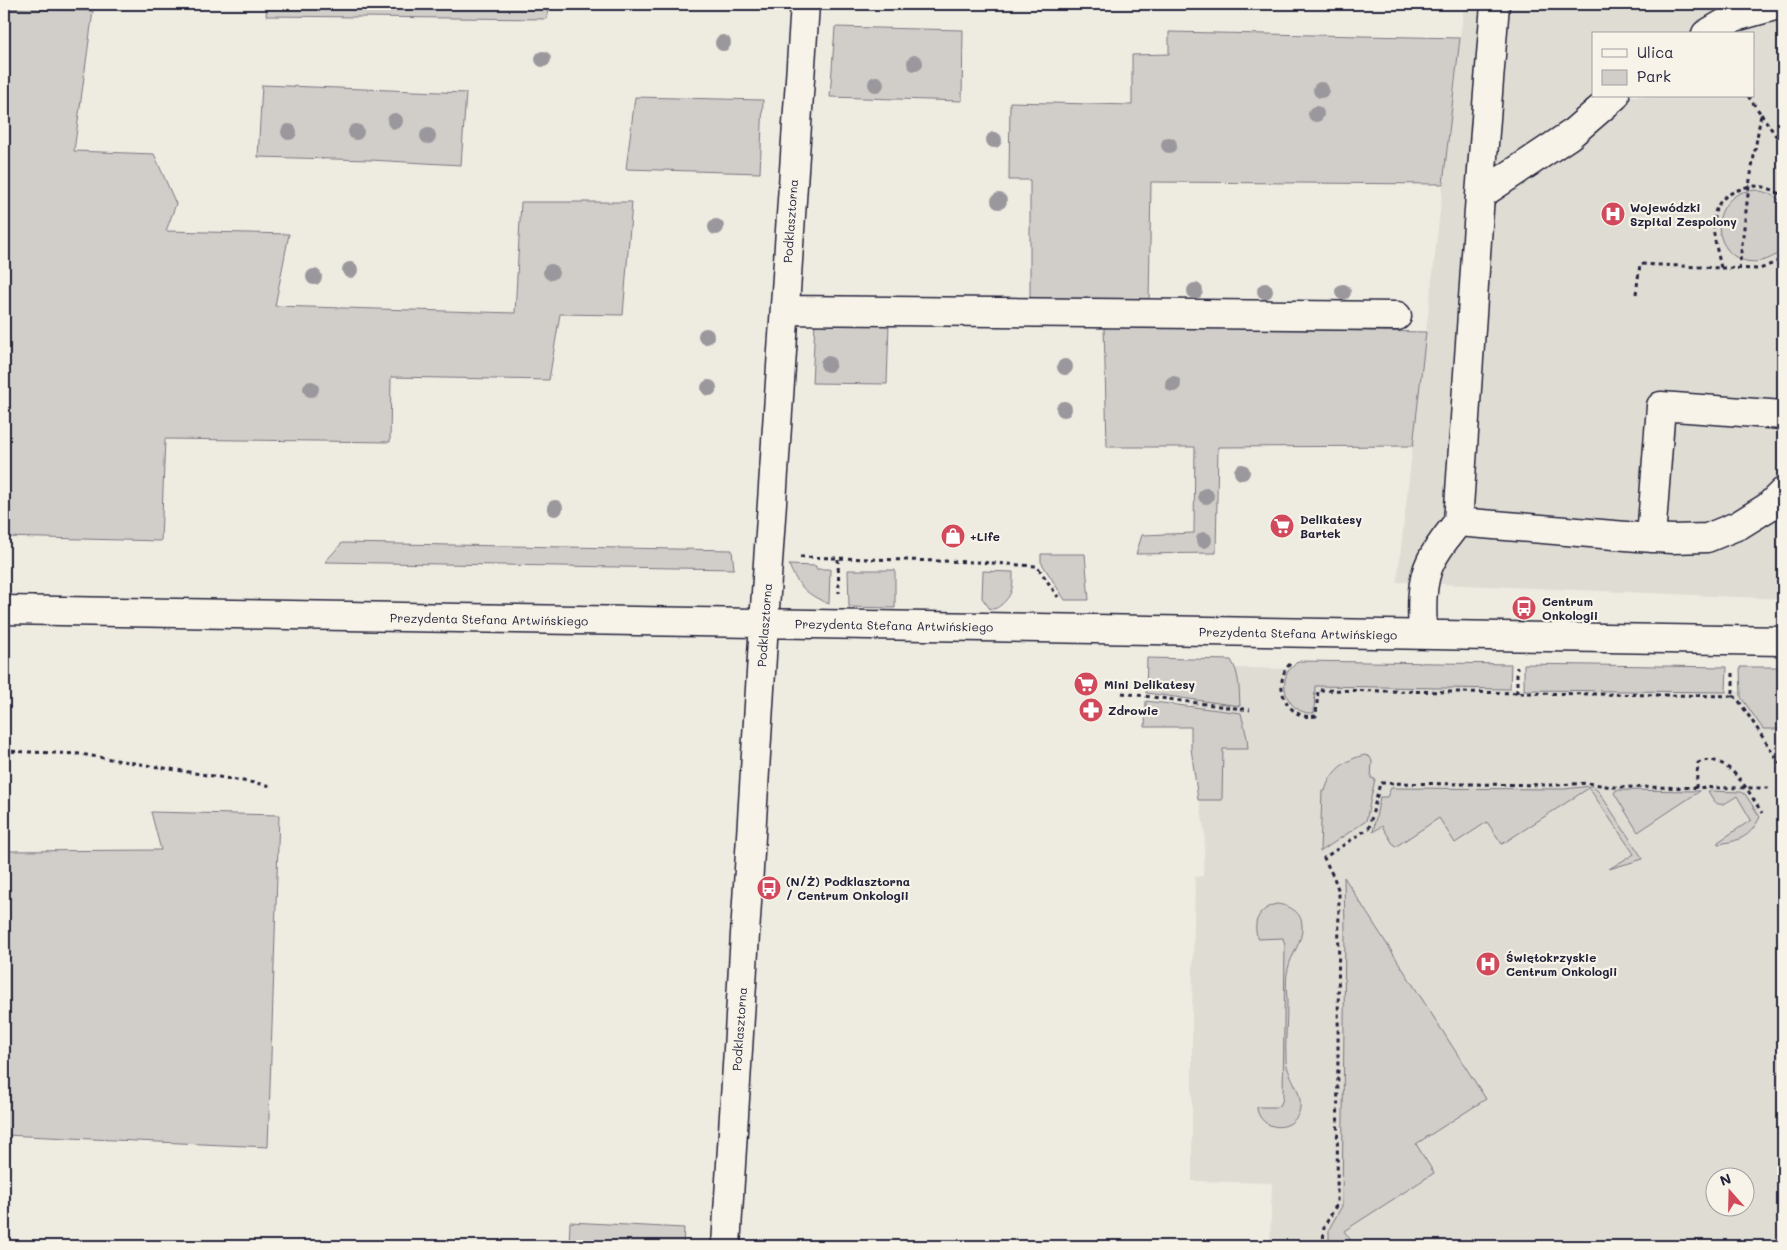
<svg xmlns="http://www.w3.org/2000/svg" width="1787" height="1250" viewBox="0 0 1787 1250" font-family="Mali,sans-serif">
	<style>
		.built { fill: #dfdcd4; fill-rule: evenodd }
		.green { fill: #d1cdc9; stroke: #7a7882 }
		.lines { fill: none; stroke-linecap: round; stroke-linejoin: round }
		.minor-casing { stroke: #22223b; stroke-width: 31 }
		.path { stroke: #22223b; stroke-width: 3; stroke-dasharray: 4 4; stroke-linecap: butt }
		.minor { stroke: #f7f3e8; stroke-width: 28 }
		.tree { fill: #9b989d }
		.labels { text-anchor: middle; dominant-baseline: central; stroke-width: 4.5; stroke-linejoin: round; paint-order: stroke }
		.poi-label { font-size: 12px; font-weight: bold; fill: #22223b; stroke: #f7f3e8; text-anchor: start }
		.street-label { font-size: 12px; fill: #22223b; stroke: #f7f3e8 }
	</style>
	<rect width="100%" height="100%" fill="#eeebe1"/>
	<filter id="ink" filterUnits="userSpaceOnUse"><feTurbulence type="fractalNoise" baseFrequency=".02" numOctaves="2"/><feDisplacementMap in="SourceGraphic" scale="10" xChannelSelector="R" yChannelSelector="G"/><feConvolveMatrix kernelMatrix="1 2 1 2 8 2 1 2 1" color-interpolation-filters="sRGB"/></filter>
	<g filter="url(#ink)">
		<path class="built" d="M1464 4H1783V599L1397 582ZM1593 34H1753V96H1593Z
			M1191 667 1294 669 1315 686 1783 692V1246H1270L1272 1183 1192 1181V1010L1195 877 1203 876 1205 834 1191 748ZM1714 1178H1744V1208H1714Z"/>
		<path class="green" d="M267 4H548L547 19 266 16Z
			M4 8 93 11 74 151 154 154 176 204 166 231 289 234 275 306 515 313 521 202H632L623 315 560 314 549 380 391 377 390 442 165 439 161 541 4 537Z
			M835 27 963 30 962 101 830 97Z
			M1169 32 1460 38 1443 184 1151 182 1149 303 1030 300V180H1009L1010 102 1132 105V55L1169 54Z
			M262 85 466 93 461 165 370 160 258 157Z
			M635 97 763 100 760 173 626 169Z
			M1755 190C1766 192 1777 195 1783 205V247C1778 255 1770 259 1761 261 1720 269 1702 212 1740 193 1744 191 1750 191 1755 190Z
			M815 322 889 323 887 384 812 383Z
			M1104 326 1426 332 1413 446 1218 447 1216 553 1136 554 1142 535 1194 533 1195 447H1107Z
			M342 543 732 550 734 569 325 562Z
			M1041 554H1085L1089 600H1065L1041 562Z
			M789 565 816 566V569H830L829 604C808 595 798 587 789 565Z
			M848 570H895V608L849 607Z
			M983 571 1013 572C1013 586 1013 595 1001 605 997 608 996 609 990 609L982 598Z
			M1147 658 1231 660C1240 674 1239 690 1240 706L1146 693Z
			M1298 661 1511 664 1510 689 1315 686 1314 713C1293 715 1279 693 1287 673 1289 669 1295 665 1298 661Z
			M1524 664 1727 667 1726 692 1524 690Z
			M1740 667H1783V727L1780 729H1763L1741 697Z
			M1146 701 1241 713 1247 738 1248 749H1223L1222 800H1198L1191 748V727H1145Z
			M1365 755 1370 757 1372 761 1371 778 1375 779 1366 821 1320 852 1322 791H1325C1330 771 1346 759 1365 755Z
			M1592 786 1599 792 1643 859 1609 869 1634 854 1589 788 1502 844 1487 822 1455 843 1439 818 1395 847 1382 826 1373 832 1380 797H1387L1391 788 1564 789Z
			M1616 790 1700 791 1638 832 1614 793Z
			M1708 791 1741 792 1745 794 1760 817C1750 837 1740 841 1718 844V842L1751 820 1737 796C1720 807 1718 809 1708 791Z
			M151 812 279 815 268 1147 4 1135V851L161 850Z
			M1344 877 1486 1099 1416 1144 1434 1173 1344 1231 1355 1246H1329V1229L1342 1206 1345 931Z
			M1276 904C1288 905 1302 911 1302 926 1303 942 1291 954 1288 969 1285 980 1287 993 1287 1004 1287 1022 1285 1042 1286 1061 1288 1078 1305 1093 1299 1112 1292 1133 1261 1131 1257 1109V1107H1277L1281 1104 1283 1098 1285 946 1283 938 1258 939C1252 922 1258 910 1276 904Z
			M570 1222 684 1228 683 1246H569Z"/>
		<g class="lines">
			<defs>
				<path id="minor" d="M1495 4 1480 195 1570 135 1615 96
					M1706 34 1735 17 1782 4
					M1480 195 1458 522 1638 537 1672 539 1707 538 1739 525 1768 507 1783 492
					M785 310 1397 316
					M1651 538 1661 406 1783 415
					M4 610 1783 641
					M1423 635C1422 611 1420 583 1431 561 1438 547 1448 535 1458 522
					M726 1246 764 623 805 4"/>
			</defs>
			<use href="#minor" class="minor-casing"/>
			<path class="path" d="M1761 114 1783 146
				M1721 268 1760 269 1783 259
				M1739 269 1749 186C1763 186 1772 188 1783 196
				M1636 294 1640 264 1721 268C1717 246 1704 215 1725 197 1731 192 1741 189 1749 186L1761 114 1748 96
				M800 557 975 562 1037 566 1058 597
				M838 559 839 593
				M1290 664C1271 683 1287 722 1316 716L1318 690 1733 696V673
				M1122 693 1250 710
				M1517 693V667
				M1733 696 1737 698 1783 768
				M4 751 80 754 273 786
				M1696 788 1698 763C1727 749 1750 794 1762 813
				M1323 1246 1324 1227 1337 1204 1339 892 1334 878 1324 858 1369 828 1380 783 1555 785 1588 783 1612 787 1769 788"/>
			<use href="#minor" class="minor"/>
		</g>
		<g class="tree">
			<circle cx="723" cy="43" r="8"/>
			<circle cx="543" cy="59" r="8"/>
			<circle cx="915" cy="63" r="8"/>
			<circle cx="876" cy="84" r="8"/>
			<circle cx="1321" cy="90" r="8"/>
			<circle cx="1316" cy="114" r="8"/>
			<circle cx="395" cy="121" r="8"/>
			<circle cx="289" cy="132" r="8"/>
			<circle cx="356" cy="132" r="8"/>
			<circle cx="428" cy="136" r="8"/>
			<circle cx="994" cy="140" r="8"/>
			<circle cx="1169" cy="145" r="8"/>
			<circle cx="999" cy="201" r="8"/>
			<circle cx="716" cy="227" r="8"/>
			<circle cx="350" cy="270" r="8"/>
			<circle cx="551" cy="272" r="8"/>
			<circle cx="314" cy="277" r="8"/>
			<circle cx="1195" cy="291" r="8"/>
			<circle cx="1265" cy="291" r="8"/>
			<circle cx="1343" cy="292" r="8"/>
			<circle cx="706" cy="336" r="8"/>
			<circle cx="828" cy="364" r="8"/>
			<circle cx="1065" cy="367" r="8"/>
			<circle cx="1173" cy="384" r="8"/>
			<circle cx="709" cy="388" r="8"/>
			<circle cx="311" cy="389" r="8"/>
			<circle cx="1064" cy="409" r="8"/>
			<circle cx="1242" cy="472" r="8"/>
			<circle cx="1206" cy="496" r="8"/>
			<circle cx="555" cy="508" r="8"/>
			<circle cx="1204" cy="540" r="8"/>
		</g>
	</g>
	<defs>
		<symbol id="hospital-disc" viewBox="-11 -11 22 22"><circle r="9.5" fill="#d1495b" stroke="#f7f3e8"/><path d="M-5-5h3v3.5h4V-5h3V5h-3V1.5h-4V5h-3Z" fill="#fff"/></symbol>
		<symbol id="supermarket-disc" viewBox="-11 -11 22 22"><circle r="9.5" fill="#d1495b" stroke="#f7f3e8"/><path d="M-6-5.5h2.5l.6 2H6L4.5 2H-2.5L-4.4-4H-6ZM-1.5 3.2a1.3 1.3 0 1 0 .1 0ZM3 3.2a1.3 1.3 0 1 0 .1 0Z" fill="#fff"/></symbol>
		<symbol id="shop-disc" viewBox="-11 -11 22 22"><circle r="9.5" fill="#d1495b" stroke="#f7f3e8"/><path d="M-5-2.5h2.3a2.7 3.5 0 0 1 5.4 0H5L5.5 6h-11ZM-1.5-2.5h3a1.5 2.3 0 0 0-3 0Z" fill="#fff"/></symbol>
		<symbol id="bus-disc" viewBox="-11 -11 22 22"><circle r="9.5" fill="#d1495b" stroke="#f7f3e8"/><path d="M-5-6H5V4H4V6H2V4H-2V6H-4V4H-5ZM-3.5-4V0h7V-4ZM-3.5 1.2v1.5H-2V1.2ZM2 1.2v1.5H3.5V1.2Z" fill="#fff"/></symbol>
		<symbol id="pharmacy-disc" viewBox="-11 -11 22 22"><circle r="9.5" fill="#d1495b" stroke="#f7f3e8"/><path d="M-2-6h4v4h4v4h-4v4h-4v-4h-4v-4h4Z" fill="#fff"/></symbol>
	</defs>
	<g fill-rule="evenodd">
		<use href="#hospital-disc" x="1599" y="200" width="28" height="28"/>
		<use href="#supermarket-disc" x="1268" y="512" width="28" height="28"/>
		<use href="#shop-disc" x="939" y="522" width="28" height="28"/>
		<use href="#bus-disc" x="1510" y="594" width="28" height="28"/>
		<use href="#supermarket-disc" x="1072" y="670" width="28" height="28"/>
		<use href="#pharmacy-disc" x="1077" y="696" width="28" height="28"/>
		<use href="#bus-disc" x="755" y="874" width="28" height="28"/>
		<use href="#hospital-disc" x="1474" y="950" width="28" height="28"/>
	</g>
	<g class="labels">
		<g class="poi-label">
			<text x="1630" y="207">Wojewódzki<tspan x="1630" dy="14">Szpital Zespolony</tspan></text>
			<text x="1300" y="519">Delikatesy<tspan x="1300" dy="14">Bartek</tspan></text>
			<text x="970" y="536">+Life</text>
			<text x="1542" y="601">Centrum<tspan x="1542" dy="14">Onkologii</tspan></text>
			<text x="1104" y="684">Mini Delikatesy</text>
			<text x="1108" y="710">Zdrowie</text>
			<text x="786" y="881">(N/Ż) Podklasztorna<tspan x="786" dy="14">/ Centrum Onkologii</tspan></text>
			<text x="1506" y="957">Świętokrzyskie<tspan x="1506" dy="14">Centrum Onkologii</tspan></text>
		</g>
		<g class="street-label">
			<text transform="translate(790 221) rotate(-86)">Podklasztorna</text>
			<text transform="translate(489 619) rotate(1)">Prezydenta Stefana Artwińskiego</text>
			<text transform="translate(764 625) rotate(-86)">Podklasztorna</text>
			<text transform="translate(894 625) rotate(1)">Prezydenta Stefana Artwińskiego</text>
			<text transform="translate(1298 633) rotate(1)">Prezydenta Stefana Artwińskiego</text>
			<text transform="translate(739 1029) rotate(-86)">Podklasztorna</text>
		</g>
	</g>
	<rect width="1787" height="1250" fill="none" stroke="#f7f3e8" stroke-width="20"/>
	<rect x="10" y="10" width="1767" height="1230" fill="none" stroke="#22223b" stroke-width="2" filter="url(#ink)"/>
	<rect x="1592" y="32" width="162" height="65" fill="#f7f3e8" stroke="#a29fa3"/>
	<rect x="1602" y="49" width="25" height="8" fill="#f7f3e8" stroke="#a29fa3"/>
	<text x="1637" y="58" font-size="15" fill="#22223b">Ulica</text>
	<rect x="1602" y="70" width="25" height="15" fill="#d1cdc9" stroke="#a29fa3"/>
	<text x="1637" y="82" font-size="15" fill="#22223b">Park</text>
	<g transform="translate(1730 1192) rotate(340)"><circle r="24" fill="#f7f3e8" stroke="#a29fa3"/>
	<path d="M0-4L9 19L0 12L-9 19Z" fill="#d1495b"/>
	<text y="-8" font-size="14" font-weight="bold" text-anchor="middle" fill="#22223b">N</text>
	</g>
</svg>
